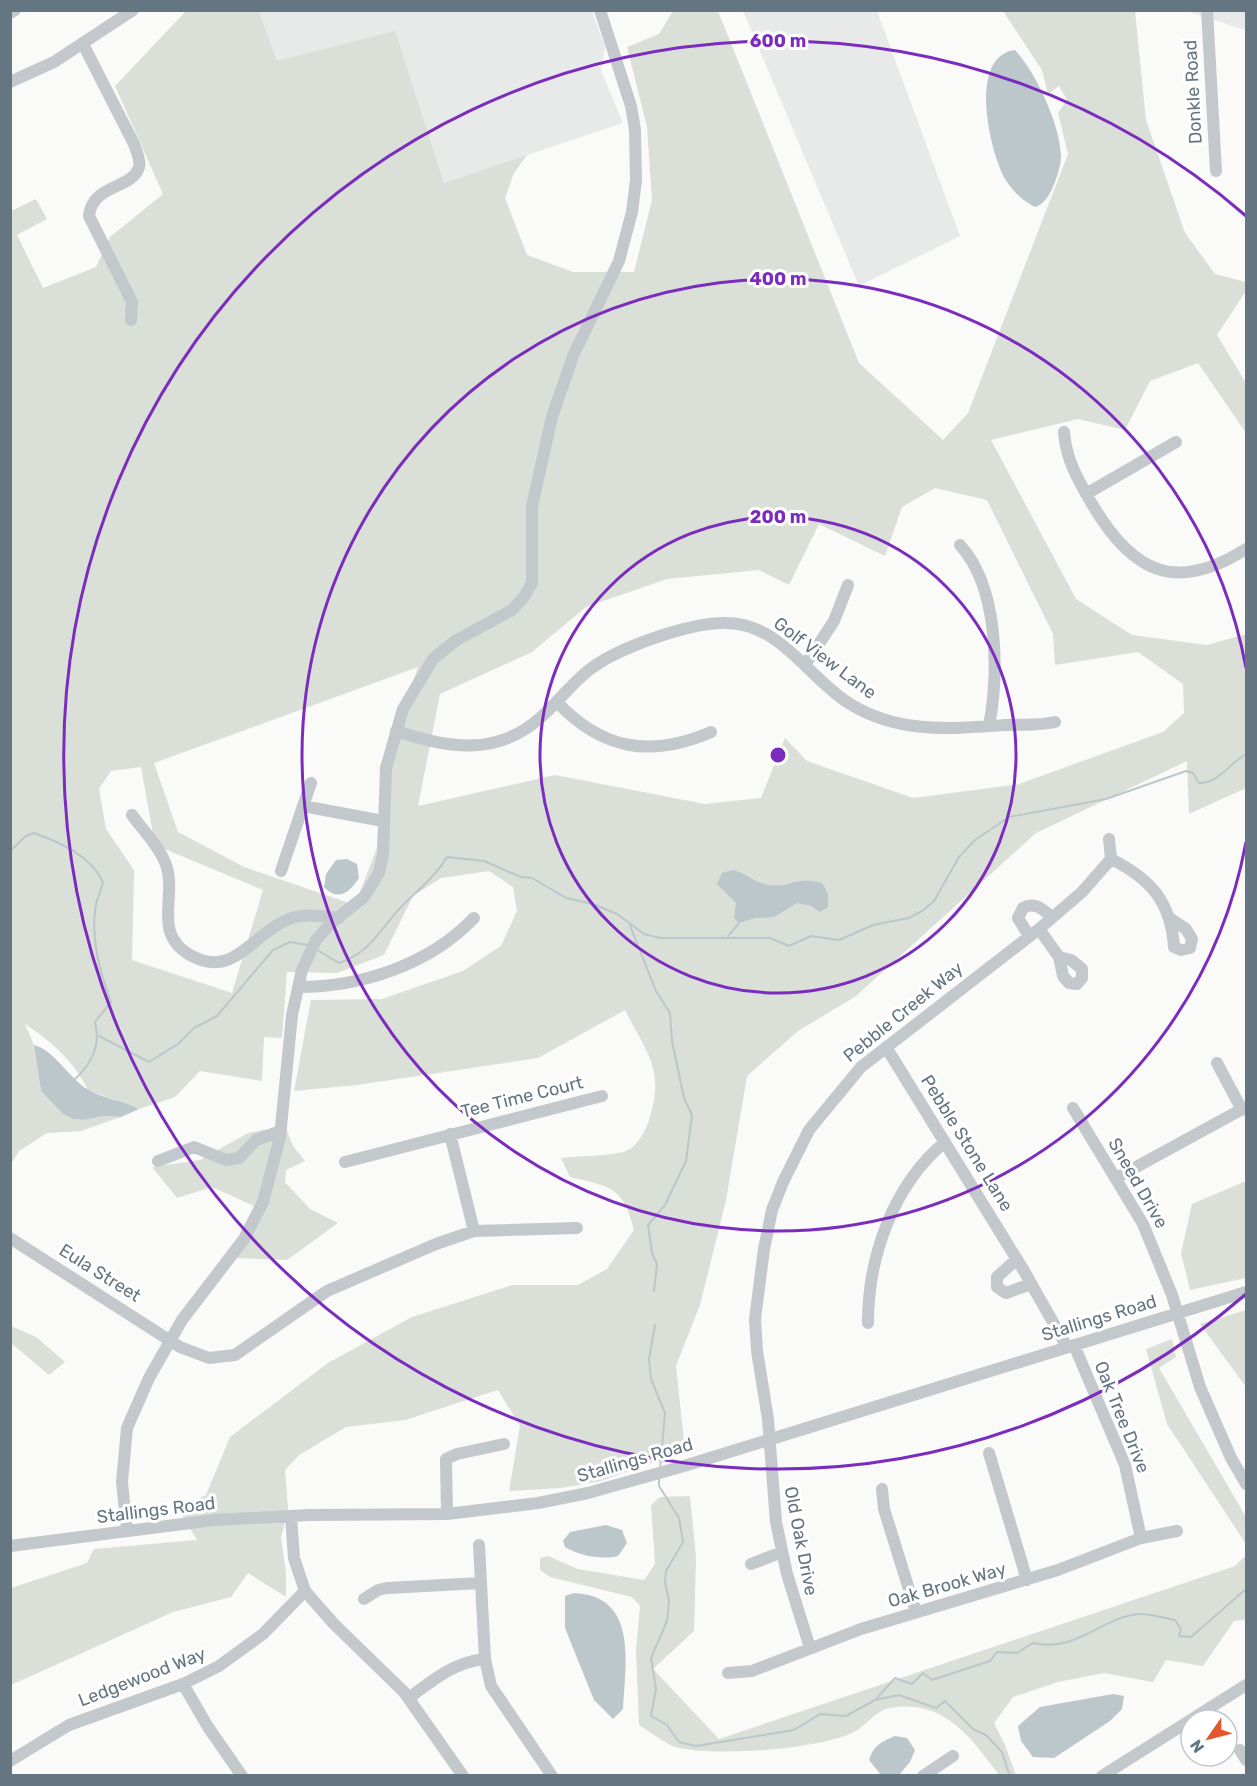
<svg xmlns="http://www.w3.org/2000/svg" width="1257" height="1786" viewBox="0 0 1257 1786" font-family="Rubik,sans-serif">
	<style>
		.built { fill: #e8e9e9 }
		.green { fill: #dadfd7; fill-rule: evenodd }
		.water { fill: #bbc7cb }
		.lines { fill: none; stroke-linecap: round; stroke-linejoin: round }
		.stream { stroke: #bbc7cb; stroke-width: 2 }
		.minor { stroke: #c3c8cc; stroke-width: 12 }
		.ring { fill: none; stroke: #7b2cbf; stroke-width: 3 }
		.labels { text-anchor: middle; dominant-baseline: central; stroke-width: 6; stroke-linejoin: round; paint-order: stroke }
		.street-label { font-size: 18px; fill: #657683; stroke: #fff }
		.centre { fill: #7b2cbf; stroke: #fff; stroke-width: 3 }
		.ring-label { font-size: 18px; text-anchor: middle; font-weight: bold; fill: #7b2cbf; stroke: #fff; stroke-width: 6; stroke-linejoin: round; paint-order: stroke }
	</style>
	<rect width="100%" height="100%" fill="#fafaf8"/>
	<path class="built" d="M259 11H592L605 47 601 70 623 123 444 183 425 129 277 61Z
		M743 11H877L960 236 859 286Z
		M1187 11H1246V29H1242Z"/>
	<path class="green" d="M186 11H259L277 61 395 31 444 183 527 155 514 173 505 198 527 255 573 272H634L652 200 647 127 627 47 659 34 673 11H718L859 363 943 440 968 413 1068 154 1058 113 1067 100 1059 86 1048 94 1042 70 1003 11H1135L1146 120 1185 233 1215 274 1246 282V291L1217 335 1246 383V433L1198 363 1150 381 1125 430 1078 419 991 440 1076 599 1132 635 1207 645 1246 634V788L1189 814 1187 761 1036 833 856 996 798 1031 747 1076 726 1200 700 1305 676 1366 685 1451 601 1481 561 1488 509 1491 520 1426 498 1390 405 1420 346 1427 299 1455 285 1470 288 1508 281 1538 286 1573V1597L248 1573 231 1597 173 1612 11 1685V1588L87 1563 94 1549 197 1540 178 1508 206 1495 230 1437 328 1363 412 1317 512 1285H578L607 1269 634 1230C623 1186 611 1187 570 1177L561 1158C576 1156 613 1156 626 1151 637 1147 644 1133 648 1123 666 1070 647 1054 625 1010L538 1058 357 1085 294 1091 311 1000 382 999 463 971 501 946 517 911 513 887 489 871 441 878 413 896 384 955 337 973 287 972 282 1038 264 1037 262 1081 200 1071 175 1097 139 1109 88 1090C74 1061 52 1042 25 1024L34 1045 41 1091 63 1114 73 1119 84 1120 104 1116 121 1117 81 1131 47 1133 19 1151 11 1164V211L36 199 47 219 17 235 43 288 96 267 110 237 163 194 115 86ZM935 488 987 500 1053 634 1055 665 1138 652 1183 684 1184 713 1163 732 1019 784 913 798 807 761 785 738 761 798 705 804 555 775 418 806 440 694 532 652 586 607 667 579 759 570 789 585 819 524 885 556 902 507ZM418 667 381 773 377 848 355 905 244 867 178 832 154 763ZM141 767 155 845 263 890 232 993 132 960 134 870 106 829 99 789 111 771Z
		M285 1126 293 1146 305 1161 286 1170 285 1182 310 1209 338 1223 287 1260 234 1258 254 1206 212 1187 177 1198 152 1167 200 1160 248 1133Z
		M1246 1181V1278L1190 1290 1181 1253 1192 1204Z
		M1246 1310V1387L1200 1324Z
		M11 1326 36 1337 65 1362 49 1375 11 1343Z
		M1172 1339 1176 1357 1159 1368 1246 1517V1544L1167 1424 1146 1349Z
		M690 1496 696 1558 694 1631 653 1669 719 1739 1235 1566 1246 1555V1620L1234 1621 1203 1666 1166 1660 1153 1682 1104 1673 1058 1682 1013 1697 994 1723 1005 1745 1016 1775H999C971 1738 944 1698 890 1708 876 1710 865 1727 852 1733 813 1750 720 1756 679 1748 666 1745 651 1732 639 1725L636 1650 640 1606 632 1597 550 1577 540 1570V1558L548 1556 578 1569 644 1580 655 1564 651 1505 660 1497Z"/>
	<path class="water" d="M1015 50C1036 73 1060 124 1061 156 1061 166 1057 177 1053 187 1049 196 1044 204 1035 207 1022 201 1013 191 1005 179 990 153 967 56 1015 50Z
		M347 859 357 864 359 878C350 892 338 902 324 887L326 874 336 860Z
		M734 870C747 874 755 883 769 885 791 888 795 876 822 883L828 894V907L820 912 811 906 797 903 774 917 755 918 739 923 734 918 736 903 717 884 722 873Z
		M34 1045C54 1050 67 1076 87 1089 103 1099 122 1100 139 1109L121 1117 104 1116 84 1120 73 1119 63 1114 41 1091Z
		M606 1525 622 1530 627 1543 618 1556C601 1560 580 1556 565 1547L563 1541 570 1532Z
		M574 1593C639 1596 625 1664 623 1709L613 1719 594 1700 565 1628V1596Z
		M1113 1694 1124 1696 1122 1709 1110 1721 1054 1758 1033 1757 1021 1741 1018 1726 1040 1707Z
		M895 1736 907 1738 915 1750 910 1762 899 1775H881L869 1760C873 1746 882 1741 895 1736Z"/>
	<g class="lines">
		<path class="stream" d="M10 851 26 836 34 833C61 843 90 855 103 882 101 889 98 897 96 904 90 938 100 972 111 1002L95 1022C101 1045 92 1064 74 1080
			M629 923 656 991 670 1013 672 1041 684 1098 692 1115 686 1161 665 1205 648 1225 652 1253 657 1264 654 1291
			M728 936 739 923
			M319 951 339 963C371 953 381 927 403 905 419 889 436 876 447 857L484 861 521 877 532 878 566 898 593 904 617 914 644 934 660 938H770L789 946 811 936 839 940 873 925 909 918 922 911 934 901 959 857 975 840 1009 817 1106 799 1186 771 1193 773 1199 783C1219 783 1230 763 1246 754
			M99 1036 149 1062 178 1044 194 1028 217 1016 273 950 290 942 308 945
			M655 1325 649 1359 651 1379 665 1413 660 1469
			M659 1478V1486L679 1518 683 1542 666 1571 665 1583 669 1600 667 1621 651 1658 656 1689 651 1716 667 1725 679 1742 696 1746 794 1730 820 1714 846 1716 875 1700 899 1695 936 1708 945 1701 973 1729 986 1735 1002 1752 1008 1771 1012 1776
			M877 1698 895 1678 912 1684 923 1673 932 1680 990 1661 997 1652 1017 1653 1033 1643C1076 1653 1101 1618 1138 1614 1149 1613 1164 1618 1175 1620L1181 1629 1179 1636 1191 1637 1246 1589"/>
		<path class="minor" d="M1207 10 1216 171
			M10 13 15 10
			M83 44 134 144C136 150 141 160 139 167 133 189 92 184 89 216L132 302 131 320
			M10 82 54 62 133 10
			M1064 432C1066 460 1078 480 1092 504 1132 572 1175 594 1246 549
			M1086 494 1176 442
			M960 545C999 588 999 673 989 726
			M805 665 834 621 848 585
			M557 702C602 750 651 758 711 732
			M396 731C447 748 496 757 540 718 557 703 571 684 589 670 617 648 688 623 724 623 779 622 806 675 847 702 896 734 949 729 1005 725 1022 724 1038 726 1055 722
			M303 806 311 783
			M132 815C142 829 157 844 164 860 180 893 150 932 190 955 234 980 251 934 289 919 304 913 323 916 339 918
			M1111 859C1151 879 1171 902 1174 947L1181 950 1190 948 1192 939 1186 929 1171 919
			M281 871 303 806 383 821
			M1039 929 1059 957 1063 976 1069 983 1077 984 1082 978V969L1071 960 1059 957
			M1029 936 1018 918 1023 908C1035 901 1043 910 1052 917
			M298 987C361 987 429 965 474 918
			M886 1047 1024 1271 1067 1347
			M1217 1063 1242 1110
			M1073 1108 1143 1224 1172 1295 1200 1387 1231 1458 1246 1484
			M450 1134 474 1231
			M158 1161 194 1147 226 1160 239 1158 256 1140 281 1131
			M345 1162 602 1096
			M1116 1178 1246 1107
			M10 1238 180 1347 209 1358 235 1355 327 1291 436 1244 474 1231 577 1228
			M1017 1259 997 1277V1287L1006 1293 1031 1284
			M868 1323C868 1257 893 1185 945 1142
			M1074 1345 1125 1465 1141 1538
			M989 1453 1027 1580
			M882 1489 884 1509 916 1612
			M447 1514 446 1459 457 1454 504 1444
			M291 1516 294 1558 305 1591 334 1624 404 1692 463 1776
			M127 1530 122 1482 127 1428 149 1378 182 1320 244 1239 263 1202 280 1137 292 1015 302 970 316 940 331 923 364 897 379 873 383 854 386 768 403 709 433 659 455 641 512 610 524 597 532 583V506L552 417 573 356 619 261 632 212 636 180 635 130 631 106 600 10
			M479 1545 485 1659 491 1686 552 1776
			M10 1546 214 1520 309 1515 447 1514 538 1503 588 1493 684 1466 1246 1292
			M751 1564 782 1552
			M364 1599 378 1590 387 1588 481 1583
			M810 1648 787 1574 776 1522 768 1419 757 1351 755 1319 764 1249 772 1210 783 1182 809 1130 861 1067 1039 929 1082 892 1111 859 1109 839
			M728 1673 752 1671 861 1629 1058 1570 1141 1538 1177 1531
			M183 1684 208 1727 242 1776
			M409 1698C433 1680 454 1662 485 1659
			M1240 1750 1246 1760
			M10 1761 69 1725 183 1684 219 1666 263 1634 305 1591
			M923 1776 953 1756
			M1102 1776 1246 1685"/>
	</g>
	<g class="ring">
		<circle cx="778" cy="755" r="238"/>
		<path d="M1246 842A476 476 0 1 1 1246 668"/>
		<path d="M1246 1294A714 714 0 1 1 1246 216"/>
	</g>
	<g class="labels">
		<g class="street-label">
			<text transform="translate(1193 92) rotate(-93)">Donkle Road</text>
			<text transform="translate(825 658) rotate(37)">Golf View Lane</text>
			<text transform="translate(903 1012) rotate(-39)">Pebble Creek Way</text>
			<text transform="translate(522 1097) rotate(-14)">Tee Time Court</text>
			<text transform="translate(967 1143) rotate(58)">Pebble Stone Lane</text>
			<text transform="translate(1138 1183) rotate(60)">Sneed Drive</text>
			<text transform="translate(100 1273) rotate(32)">Eula Street</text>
			<text transform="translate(1099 1318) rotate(-17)">Stallings Road</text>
			<text transform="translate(1122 1417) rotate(68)">Oak Tree Drive</text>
			<text transform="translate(635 1460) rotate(-16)">Stallings Road</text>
			<text transform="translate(156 1510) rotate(-7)">Stallings Road</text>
			<text transform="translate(801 1541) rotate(79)">Old Oak Drive</text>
			<text transform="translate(947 1585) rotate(-16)">Oak Brook Way</text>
			<text transform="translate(142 1677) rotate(-21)">Ledgewood Way</text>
		</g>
	</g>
	<circle cx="778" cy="755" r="9" class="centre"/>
	<g class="ring-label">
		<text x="778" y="47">600 m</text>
		<text x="778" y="285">400 m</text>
		<text x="778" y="523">200 m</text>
	</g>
	<rect width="1257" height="1786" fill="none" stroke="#657683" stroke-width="24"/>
	<g transform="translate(1209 1738) rotate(235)"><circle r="28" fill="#ffffff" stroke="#c1c8cd" stroke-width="1.5"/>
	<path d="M0-4.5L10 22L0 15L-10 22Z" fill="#e4572e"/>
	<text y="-9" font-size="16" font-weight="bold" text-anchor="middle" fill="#657683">N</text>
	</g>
</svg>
